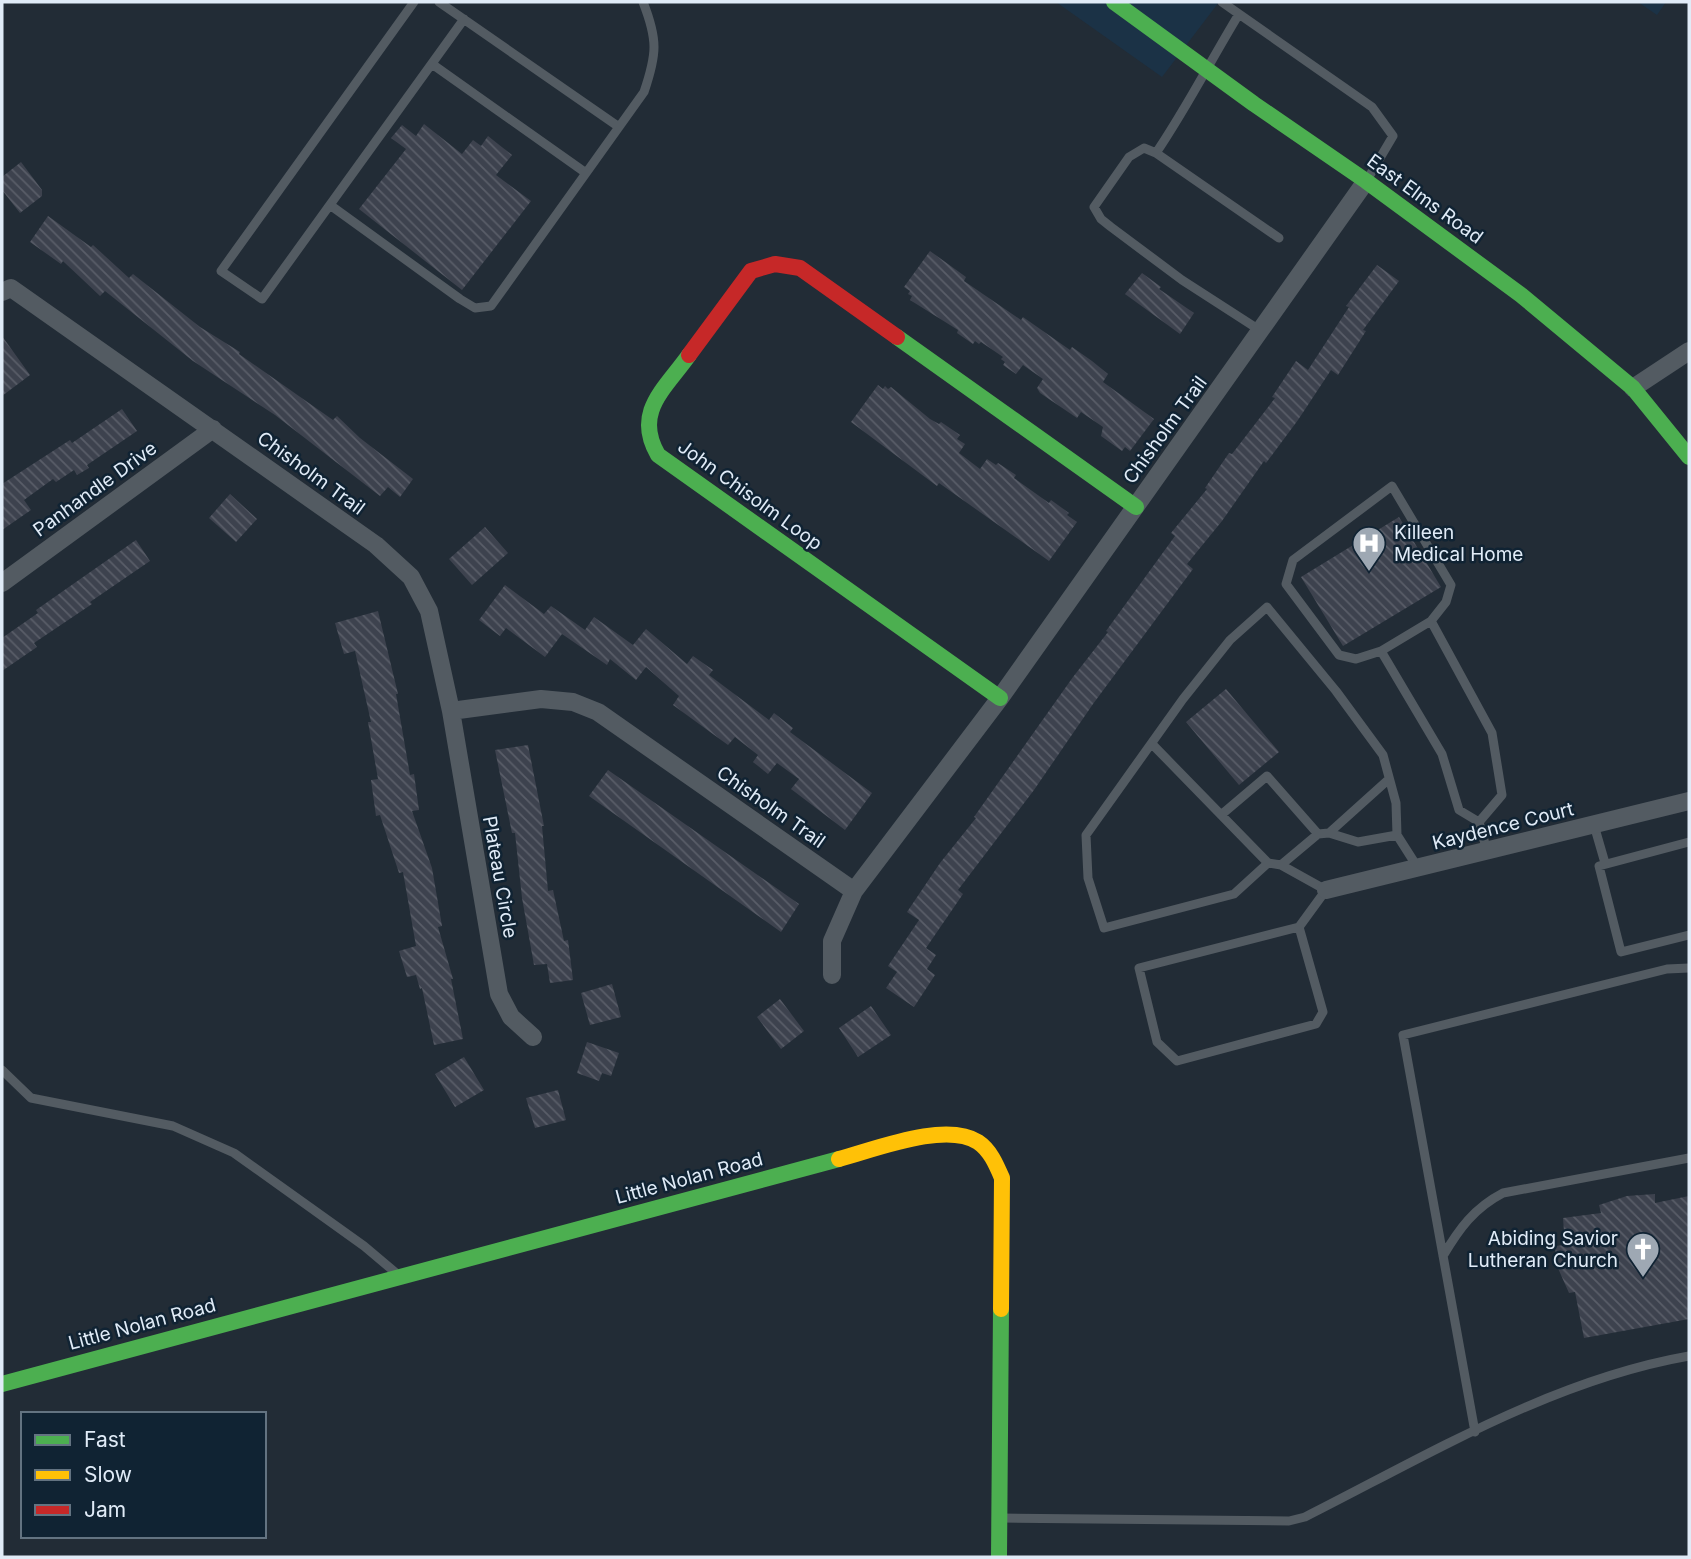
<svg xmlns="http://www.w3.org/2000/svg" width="1691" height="1559" viewBox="0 0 1691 1559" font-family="Inter,sans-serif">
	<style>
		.built { fill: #1b3246 }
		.building { fill: url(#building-back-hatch) }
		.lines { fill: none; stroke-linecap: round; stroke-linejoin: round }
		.lane { stroke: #535b62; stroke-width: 9 }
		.street { stroke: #535b62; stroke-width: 18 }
		.fast { stroke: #4caf50; stroke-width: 16 }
		.slow { stroke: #ffc107; stroke-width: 16 }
		.jam { stroke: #c62828; stroke-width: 16 }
		.labels { text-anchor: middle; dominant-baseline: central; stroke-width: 5; stroke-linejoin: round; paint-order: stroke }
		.street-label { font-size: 19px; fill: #e0ebf7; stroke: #102333 }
		.poi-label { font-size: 19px; fill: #e0ebf7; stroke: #102333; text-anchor: start }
	</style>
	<defs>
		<pattern id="building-back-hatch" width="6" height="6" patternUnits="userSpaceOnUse" patternTransform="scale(1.75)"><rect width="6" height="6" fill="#3d424e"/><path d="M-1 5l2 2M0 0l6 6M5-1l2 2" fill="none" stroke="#595d68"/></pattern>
	</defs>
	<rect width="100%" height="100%" fill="#222c36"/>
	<path class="built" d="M1056 2H1219L1162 77Z
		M1638 2H1666L1657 15Z"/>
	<path class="building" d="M424 124 462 154 473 140 481 146 488 136 512 155 496 175 531 201 462 290 359 209 406 149 391 138 402 125 416 136Z
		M21 162 42 190V196L20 213 2 190V177Z
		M48 216 91 247 93 245 129 278 133 274 200 327 240 352 239 354 333 420 337 416 360 438 413 479 400 497 388 487 380 496 275 415 193 361 105 291 100 296 63 261 61 264 30 242Z
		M930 251 966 277 964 281 1021 320 1023 317 1070 350 1072 347 1092 361 1108 374 1103 382 1154 419 1130 451 1125 447 1122 451 1101 436 1103 427 1081 412 1077 418 1040 393 1037 388 1043 379 1023 365 1016 374 1003 365 1005 362 1001 359 1003 357 981 342 979 344 975 341 973 344 957 333 958 330 910 300 912 296 908 294 910 291 904 287Z
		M1377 265 1399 281 1363 330 1366 331 1338 375 1331 370 1298 420 1266 463 1264 461 1222 521 1187 564 1193 569 1093 704 1034 790 958 890 963 894 926 948 936 955 927 969 935 975 914 1007 886 988 897 972 888 966 919 920 907 912 940 863 976 818 974 817 1073 677 1108 632 1106 631 1175 536 1171 533 1207 489 1205 488 1229 453 1232 454 1275 398 1272 397 1296 361 1308 370 1349 307 1346 306Z
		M1142 273 1161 287 1159 289 1194 313 1180 334 1125 294Z
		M2 336 30 375 2 396Z
		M878 385 883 389 885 386 888 389 891 387 930 419 939 424 941 422 960 435 957 439 965 444 959 453 980 469 987 459 996 465 998 463 1016 475 1014 478 1049 503 1051 500 1069 513 1067 515 1077 522 1049 561 939 483 937 486 851 422Z
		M122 409 137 431 87 465 89 468 77 475 74 470 56 482 53 479 24 500 31 510 2 530V484L70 440 72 443Z
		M230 494 257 519 236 542 209 518Z
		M1399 517 1441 587 1343 646 1301 577Z
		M485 527 508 553 472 585 449 559Z
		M136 540 150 561 90 602 92 604 34 643 37 647 2 671V638L38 613 36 610Z
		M505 585 544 614 551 606 585 630 594 617 633 645 646 629 687 664 693 656 713 670 709 675 769 720 774 713 793 728 790 732 872 793 845 830 791 789 799 779 777 763 768 774 753 762 758 755 735 737 728 745 673 705 679 696 646 667 636 680 610 659 607 665 562 634 545 657 506 628 500 636 479 620Z
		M378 611 398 694H396L410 775 414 774 419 810 412 811 432 868 442 926 438 927 453 979H451L463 1039 434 1045 422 988 420 989 416 975 407 977 399 951 416 946 403 872 399 873 380 815 376 816 371 780 378 779 368 722H371L355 651 344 654 335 623Z
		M1226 689 1279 752 1239 785 1186 722Z
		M528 745 544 826H542L548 891 553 890 564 941 568 940 573 980 550 983 547 964 534 965 522 898 515 833H512L495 750Z
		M608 770 799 904 781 932 589 796Z
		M612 984 621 1017 590 1025 581 993Z
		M780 999 804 1031 781 1049 757 1017Z
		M871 1006 891 1035 858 1057 839 1028Z
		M587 1042 619 1053 611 1076 602 1073 599 1081 577 1073Z
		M464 1057 484 1090 455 1107 435 1074Z
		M558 1090 566 1120 535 1128 526 1098Z
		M1655 1194V1203L1689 1196V1319L1584 1338 1575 1292 1569 1293 1557 1266 1555 1246 1565 1245 1563 1218 1601 1213 1599 1205 1627 1196Z"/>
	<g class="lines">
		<path class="lane" d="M414 2 221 271 262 299 464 19
			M439 2 619 127
			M1222 2 1239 14C1211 60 1186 109 1156 153L1144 148 1129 157 1094 207 1101 219 1111 227 1182 280 1261 331
			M1239 14 1372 107 1393 136 1367 180
			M432 64 586 173
			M1156 153 1279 238
			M330 205 460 299 475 308 491 306 644 92C657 54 658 40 643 2
			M1381 651 1431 621
			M1152 744 1268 863
			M1221 815 1267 776 1318 834
			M1479 822 1502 795 1492 733 1431 621 1446 602 1451 585 1392 486 1293 560 1286 584 1339 655 1356 659 1381 651 1442 754 1459 810 1479 822 1487 851
			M1594 825 1605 863
			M1329 833 1389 779
			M1397 835 1418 868
			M1689 842 1599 866 1621 952 1689 935
			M1281 865 1268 863 1234 894 1104 928 1088 878 1086 835 1183 699 1230 640 1267 607 1336 691 1383 755 1396 803 1397 835 1358 842 1329 833 1318 834 1281 865 1326 890 1299 927 1323 1012 1316 1024 1177 1061 1157 1042 1139 968 1299 927
			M2 1070 31 1098 173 1126 234 1153 364 1246 396 1273
			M1443 1256C1459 1229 1474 1208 1503 1193L1689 1158
			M1475 1432 1403 1035 1667 969 1689 968
			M1001 1518 1289 1521 1305 1517C1428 1455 1552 1380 1689 1356"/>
		<path class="street" d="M2 292 11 288 376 545 411 577 429 611 451 711 499 994 511 1017 533 1037
			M1633 388 1689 351
			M2 583 213 429
			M451 711 541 699 573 702 598 712 854 891
			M1326 890 1689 801
			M832 975V941L854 891 1000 698 1366 181"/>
		<path class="fast" d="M1114 2 1254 104 1366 181 1521 295 1633 388 1689 457
			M897 337 1136 507
			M689 355C665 389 633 412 658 455L1000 698
			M2 1384 839 1159
			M999 1557 1001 1309"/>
		<path class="slow" d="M839 1159C874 1150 945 1121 978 1142 990 1150 996 1164 1002 1178L1001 1309"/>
		<path class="jam" d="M689 355 751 271 775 264 800 268 897 337"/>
	</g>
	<defs>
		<symbol id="hospital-pin" viewBox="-11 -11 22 30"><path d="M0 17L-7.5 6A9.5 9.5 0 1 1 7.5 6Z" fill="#9ea8b3" stroke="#102333"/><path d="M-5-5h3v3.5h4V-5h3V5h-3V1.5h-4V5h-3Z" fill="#fff"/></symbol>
		<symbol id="church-pin" viewBox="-11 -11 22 30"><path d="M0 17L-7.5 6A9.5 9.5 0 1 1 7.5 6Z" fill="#9ea8b3" stroke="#102333"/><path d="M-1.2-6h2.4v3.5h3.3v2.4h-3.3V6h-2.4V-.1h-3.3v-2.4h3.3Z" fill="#fff"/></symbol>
	</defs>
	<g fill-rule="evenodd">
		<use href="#hospital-pin" x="1350" y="524" width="38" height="52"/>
		<use href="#church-pin" x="1624" y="1230" width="38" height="52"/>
	</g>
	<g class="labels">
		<g class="street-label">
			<text transform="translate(1425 199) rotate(36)">East Elms Road</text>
			<text transform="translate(1165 430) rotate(-54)">Chisholm Trail</text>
			<text transform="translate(311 473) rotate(36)">Chisholm Trail</text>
			<text transform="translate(95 489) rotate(-36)">Panhandle Drive</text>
			<text transform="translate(750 495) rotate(36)">John Chisolm Loop</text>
			<text transform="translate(771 807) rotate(35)">Chisholm Trail</text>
			<text transform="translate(1503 826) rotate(-14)">Kaydence Court</text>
			<text transform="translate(500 877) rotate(80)">Plateau Circle</text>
			<text transform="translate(689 1178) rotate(-15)">Little Nolan Road</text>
			<text transform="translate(142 1324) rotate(-15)">Little Nolan Road</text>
		</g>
		<g class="poi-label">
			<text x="1394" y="532">Killeen<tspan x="1394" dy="22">Medical Home</tspan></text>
			<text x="1618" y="1238" text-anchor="end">Abiding Savior<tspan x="1618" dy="22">Lutheran Church</tspan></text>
		</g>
	</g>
	<rect width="1691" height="1559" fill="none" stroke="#e0ebf7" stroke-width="7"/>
	<rect x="21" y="1412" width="245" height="126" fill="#102333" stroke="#637381" stroke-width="2"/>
	<rect x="35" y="1435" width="35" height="10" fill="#4caf50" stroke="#637381" stroke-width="2"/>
	<text x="84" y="1447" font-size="21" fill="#e0ebf7">Fast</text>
	<rect x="35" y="1470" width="35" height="10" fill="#ffc107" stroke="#637381" stroke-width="2"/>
	<text x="84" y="1482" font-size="21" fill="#e0ebf7">Slow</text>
	<rect x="35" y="1505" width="35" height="10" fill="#c62828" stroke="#637381" stroke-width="2"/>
	<text x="84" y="1517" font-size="21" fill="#e0ebf7">Jam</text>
</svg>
